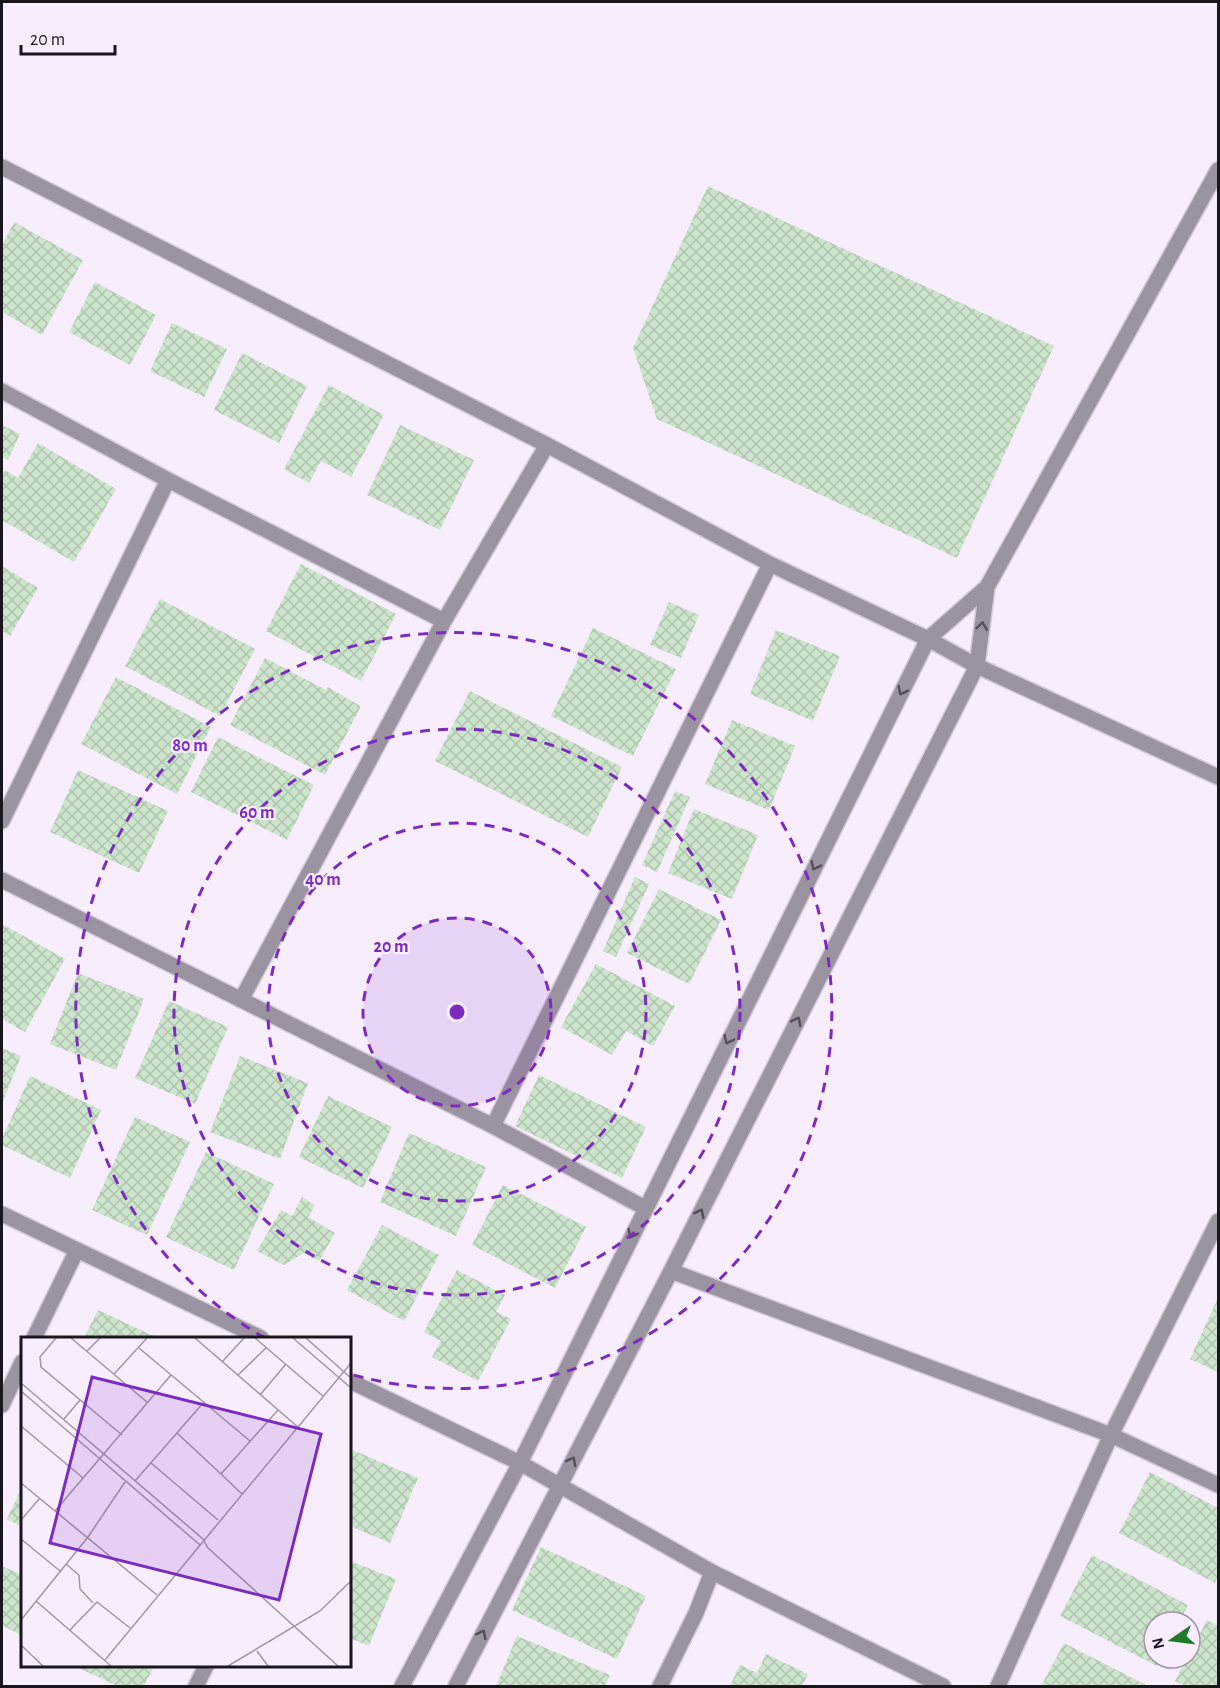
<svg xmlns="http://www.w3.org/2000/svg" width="1220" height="1688" viewBox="0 0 1220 1688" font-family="'Alegreya Sans',sans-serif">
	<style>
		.building { fill: url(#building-cross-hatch) }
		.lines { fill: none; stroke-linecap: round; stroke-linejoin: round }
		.street-casing { stroke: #d5cad9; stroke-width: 18 }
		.street { stroke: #9b939f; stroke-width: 15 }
		.oneway { stroke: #554e58 }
		.ring { fill: none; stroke: #7b2cbf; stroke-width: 3; stroke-dasharray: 10 8 }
		.inset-road { fill: none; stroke: #a097a4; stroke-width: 1.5 }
		.view { fill: #7b2cbf; fill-opacity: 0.15; stroke: #7b2cbf; stroke-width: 3 }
		.inset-edge { fill: none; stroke: #1b151e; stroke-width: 3 }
		.centre { fill: #7b2cbf; stroke: #f8edfd; stroke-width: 3 }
		.ring-label { font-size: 18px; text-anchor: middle; font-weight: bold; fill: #7b2cbf; stroke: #f8edfd; stroke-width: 4.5; stroke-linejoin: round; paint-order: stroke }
	</style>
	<defs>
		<pattern id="building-cross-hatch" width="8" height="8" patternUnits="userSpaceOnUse" patternTransform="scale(1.5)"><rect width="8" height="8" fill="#cde5cc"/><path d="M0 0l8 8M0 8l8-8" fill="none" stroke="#afc4af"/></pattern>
	</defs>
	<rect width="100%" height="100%" fill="#f8edfd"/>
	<path class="building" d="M708 186 1054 346 957 558 657 419 633 348Z
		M14 222 83 260 42 335 2 312V246Z
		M95 282 156 315 130 365 69 332Z
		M172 323 227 349 204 397 150 371Z
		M242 353 307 386 279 443 214 410Z
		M329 385 384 415 351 477 321 461 309 483 284 469Z
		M2 425 20 434 8 460 2 457Z
		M400 425 474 460 440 530 367 495Z
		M38 443 116 489 74 562 2 520V476L5 470 18 478Z
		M301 564 396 614 361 681 266 631Z
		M2 566 38 588 10 636 2 631Z
		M160 599 255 649 220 716 125 666Z
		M669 602 699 615 681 658 650 645Z
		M593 628 676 669 633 756 551 716Z
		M776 630 840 656 813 721 750 694Z
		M265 658 326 690 328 687 360 706V708L325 775 230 725Z
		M116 677 211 727 177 794 81 744Z
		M470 691 622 767 588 837 435 761Z
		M732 720 795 746 769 810 705 784Z
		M218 737 314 785 287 840 191 792Z
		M78 770 168 811 139 873 50 832Z
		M675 791 690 797 657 872 642 865Z
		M694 809 758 835 732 899 668 873Z
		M635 877 649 884 616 957 603 951Z
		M659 889 721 920 689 984 627 953Z
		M4 925 65 959 25 1032 2 1019V929Z
		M596 964 675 1006 653 1046 626 1031 612 1055 561 1027Z
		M78 973 144 999 116 1070 50 1044Z
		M169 1001 228 1027 195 1104 135 1078Z
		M2 1048 21 1056 2 1104Z
		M240 1056 308 1083 280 1159 210 1132Z
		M539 1075 646 1127 622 1178 515 1126Z
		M30 1076 101 1110 70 1178 2 1145V1139Z
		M328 1096 392 1127 363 1188 299 1157Z
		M135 1117 190 1142 147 1235 92 1210Z
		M409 1133 486 1167 456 1236 380 1202Z
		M206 1152 274 1184 234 1270 166 1237Z
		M503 1185 586 1227 555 1288 472 1245Z
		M302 1197 315 1205 308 1217 335 1233 319 1261 304 1253 284 1265 257 1251 281 1210 292 1216Z
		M382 1225 439 1255 404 1321 347 1290Z
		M457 1270 505 1295 496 1312 511 1319 478 1381 432 1357 441 1341 424 1332Z
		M1218 1298V1372L1190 1359Z
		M98 1310 158 1338H84Z
		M350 1449 418 1478 390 1543 350 1526Z
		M1150 1472 1218 1508V1575L1215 1583 1119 1533Z
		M22 1487V1527L7 1519Z
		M541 1547 646 1596 617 1659 512 1610Z
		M1092 1555 1188 1605 1179 1622H1154V1658H1161L1157 1666 1060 1616Z
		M350 1561 396 1579 369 1646 350 1638Z
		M2 1566 22 1575V1636L2 1625Z
		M1207 1620 1218 1626V1686H1186L1175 1681 1187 1658H1190V1653Z
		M517 1636 610 1675 605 1686H496Z
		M1064 1643 1148 1686H1041Z
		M766 1654 808 1674 802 1686H730L740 1665 757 1673Z
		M74 1666H154L144 1686H118Z"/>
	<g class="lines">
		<defs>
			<path id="street" d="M2 167 547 445 770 564 928 639 977 666 1218 777
				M2 391 168 480 444 621 547 445
				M2 821 168 480
				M2 880 493 1126 645 1208
				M241 1000 444 621
				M493 1126 770 564
				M2 1214 261 1338
				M671 1271 1111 1435 1218 1485
				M34 1338 77 1250
				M350 1381 520 1463 712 1572 943 1686
				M2 1405 22 1362
				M196 1686 206 1666
				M402 1686 520 1463 928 639 987 587 1218 170
				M456 1686 671 1271 977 666 987 587
				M660 1686 696 1613 712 1572
				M998 1686 1111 1435 1218 1221"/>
		</defs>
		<use href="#street" class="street-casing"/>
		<use href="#street" class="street"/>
	</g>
	<defs><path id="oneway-chevron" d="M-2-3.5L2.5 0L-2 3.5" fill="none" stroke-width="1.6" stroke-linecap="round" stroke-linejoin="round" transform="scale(1.5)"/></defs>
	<g class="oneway">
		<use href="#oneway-chevron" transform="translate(982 626) rotate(-82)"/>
		<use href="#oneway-chevron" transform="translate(902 691) rotate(116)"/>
		<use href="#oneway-chevron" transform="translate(815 866) rotate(116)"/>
		<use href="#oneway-chevron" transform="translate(797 1021) rotate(-63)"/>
		<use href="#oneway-chevron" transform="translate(728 1040) rotate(116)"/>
		<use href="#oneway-chevron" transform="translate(700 1213) rotate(-63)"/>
		<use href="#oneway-chevron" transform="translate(632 1234) rotate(116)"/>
		<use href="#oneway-chevron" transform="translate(572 1461) rotate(-62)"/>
		<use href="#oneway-chevron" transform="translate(482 1634) rotate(-63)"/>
	</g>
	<circle cx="457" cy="1012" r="94" fill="#7b2cbf" fill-opacity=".12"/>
	<g class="ring">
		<circle cx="457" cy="1012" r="94"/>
		<circle cx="457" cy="1012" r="189"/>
		<circle cx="457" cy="1012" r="283"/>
		<path d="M265 1338A378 378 0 1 1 350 1374"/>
	</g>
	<g transform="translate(21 1337)">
		<rect width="330" height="330" fill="#f8edfd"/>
		<path class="inset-road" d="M35 1 19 20 20 30 101 98M50 1 127 66M174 1 278 91M234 1 303 60M272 1 330 51M285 1 330 41M118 11 229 104M66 14 79 1M201 25 223 1M93 37 126 1M217 38 245 11M0 46 182 202 187 211 317 329M0 54 179 208M239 58 265 27M43 82 59 63M0 89 62 141M156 96 200 137M130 126 197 183M114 144 183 65M0 146 136 258M221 157 200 137 257 73M34 174 150 38M0 183 19 161M0 202 39 234M45 227 58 238 59 252 72 266M15 264 90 329M0 283 67 200 104 145M49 293 76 265 109 291M0 308 22 329M236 314 247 329M84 323 330 26M207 329 299 274 330 244"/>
		<path class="view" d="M71 40 300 97 258 263 29 206Z"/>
		<rect width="330" height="330" class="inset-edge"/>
	</g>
	<circle cx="457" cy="1012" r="9" class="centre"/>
	<g class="ring-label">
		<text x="190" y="751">80 m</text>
		<text x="257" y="818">60 m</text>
		<text x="323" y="885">40 m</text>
		<text x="391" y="952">20 m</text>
	</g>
	<rect width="1220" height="1688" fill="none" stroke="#1b151e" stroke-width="6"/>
	<g transform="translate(1172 1640) rotate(256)"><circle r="28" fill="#f8edfd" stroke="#a097a4" stroke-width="1.5"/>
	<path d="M0-4.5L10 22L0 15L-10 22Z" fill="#1e7928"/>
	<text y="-9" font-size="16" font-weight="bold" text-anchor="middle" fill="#1b151e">N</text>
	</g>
	<path d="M21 45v9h94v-9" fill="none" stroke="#1b151e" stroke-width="3"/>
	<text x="30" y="45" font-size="18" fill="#1b151e" stroke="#f8edfd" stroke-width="4.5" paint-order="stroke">20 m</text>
</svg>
